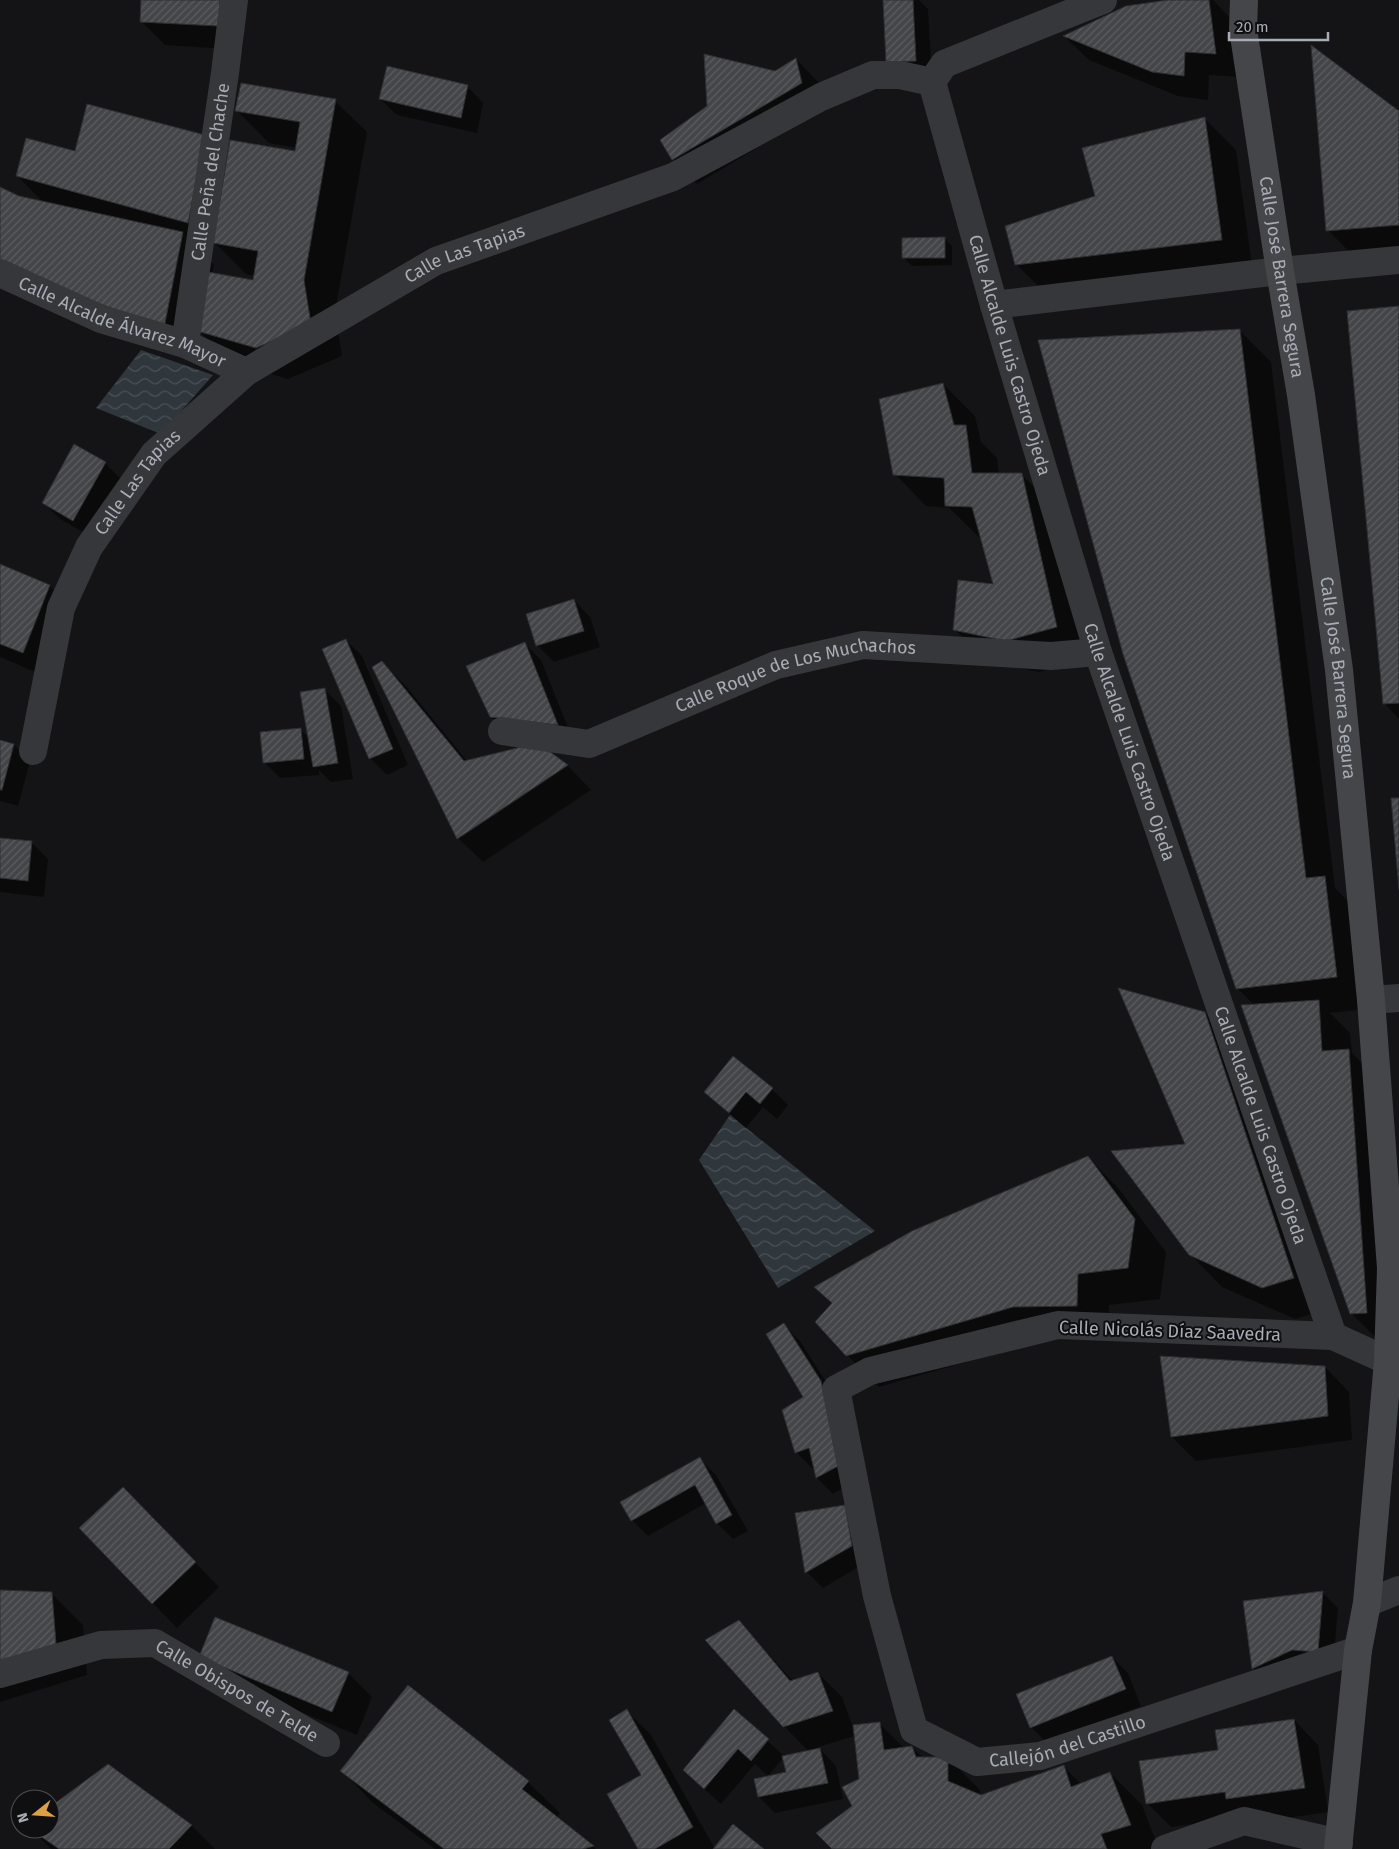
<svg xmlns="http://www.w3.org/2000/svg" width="1399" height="1849" viewBox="0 0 1399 1849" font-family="'Fira Sans',sans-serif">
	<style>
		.water { fill: url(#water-waves) }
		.shadow { fill: #0007; fill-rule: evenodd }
		.building { fill: url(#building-hatch); stroke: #2f2f32 }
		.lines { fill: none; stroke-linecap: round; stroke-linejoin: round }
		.street { stroke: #36373a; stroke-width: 28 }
		.secondary { stroke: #44464a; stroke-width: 28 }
		.labels { text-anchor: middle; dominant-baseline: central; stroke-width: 4; stroke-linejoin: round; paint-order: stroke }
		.street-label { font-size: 18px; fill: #a8acb4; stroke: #0f0f11 }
	</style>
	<defs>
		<pattern id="water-waves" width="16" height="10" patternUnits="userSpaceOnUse" patternTransform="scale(1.25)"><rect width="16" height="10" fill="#2f373d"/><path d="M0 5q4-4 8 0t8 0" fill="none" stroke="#4a5157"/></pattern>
		<pattern id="building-hatch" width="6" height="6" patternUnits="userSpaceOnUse" patternTransform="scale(1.25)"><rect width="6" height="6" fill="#434548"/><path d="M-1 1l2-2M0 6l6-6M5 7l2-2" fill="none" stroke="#5b5d60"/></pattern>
	</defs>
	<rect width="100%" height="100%" fill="#141416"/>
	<path class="water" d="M141 350 213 375 161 434 96 408Z
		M730 1115 875 1231 778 1288 699 1160Z"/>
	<path class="shadow" d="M142 0H245L243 50 165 45 141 21Z
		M884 0H919L928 9 932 77 904 78Z
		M1176 0H1213L1232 20 1240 77 1209 75 1208 100 1178 96 1089 60 1065 37Z
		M796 59 820 84 825 107 697 184 673 159 708 107Z
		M467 86 483 103 477 133 397 115 380 99Z
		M335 101 367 132 335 312 342 356 288 379 231 362 201 333 196 359 70 318 0 189 19 197 44 203 17 176 76 153 205 136 228 160 296 153 297 148 269 143 237 111ZM189 241H213L246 274 255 276 254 282 212 274 214 265Z
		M1399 112V259L1359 262 1328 230Z
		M1204 118 1236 150 1253 272 1048 296 1016 264 1096 197Z
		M944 238 952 246V265L912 266 904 258Z
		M1399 307V719L1384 703Z
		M1239 330 1271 362 1335 888 1356 909 1368 1009 1330 1013 1350 1033 1352 1053 1381 1082 1383 1345 1351 1313 1254 1005 1237 988Z
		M943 384 975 416 981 442 997 458 999 474H1021L1053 506 1088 659 1039 672 987 661 955 630 994 585 982 537H979L949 508 926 506 895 474Z
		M105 463 121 479 90 536 60 519 44 503Z
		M0 566 50 586 74 611 47 677 0 657Z
		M574 600 590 617 600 647 554 662 537 645Z
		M346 640 362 656 408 765 387 775 370 758 324 650Z
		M525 644 541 660 573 740 507 733 491 717Z
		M381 662 406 686 467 761 538 745 567 766 461 835 462 837 568 766 591 790 483 862 458 838 373 668Z
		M325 690 341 706 353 779 331 782 319 770V775L280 778 264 762 301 730 310 739Z
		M0 741 14 745 30 761 18 806 0 801Z
		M0 839 32 843 48 859 44 897 0 892Z
		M1205 1013 1237 1045 1325 1310 1295 1319 1222 1287 1190 1254 1187 1146Z
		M772 1089 788 1105 777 1119 763 1107 746 1128 705 1092Z
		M1088 1157 1119 1189 1166 1252 1160 1299 1109 1305 1108 1337 1046 1339 879 1387 847 1355 833 1304 816 1287Z
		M784 1325 800 1341 837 1399 855 1481 833 1494 817 1478 815 1468H812L796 1452 805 1398Z
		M1325 1367 1349 1392 1352 1440 1196 1461 1172 1437Z
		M700 1459 716 1475 748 1531 733 1539 717 1523 706 1503 648 1536 632 1520Z
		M844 1506 861 1522 867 1562 823 1588 807 1572 796 1514Z
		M147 1513 219 1587 177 1628 81 1529Z
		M0 1591 51 1593 83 1625 87 1675 0 1702Z
		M1322 1592 1338 1608 1333 1667 1269 1685 1253 1668 1245 1602Z
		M738 1621 793 1681 818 1673 842 1697 853 1727 880 1724 904 1748 912 1747 923 1758H948L980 1790V1795L1063 1766 1081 1784 1110 1773 1142 1805 1159 1849H834L854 1806 861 1780 855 1736 818 1747 836 1766 843 1799 775 1813 759 1797 787 1773 784 1757 768 1776 755 1764 721 1804 701 1786 735 1711 785 1757 809 1752 784 1726Z
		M201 1657 348 1673 372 1697 357 1735 225 1681Z
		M1112 1657 1128 1673 1141 1706 1047 1743 1031 1727Z
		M408 1687 528 1782 560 1813 557 1818 596 1849H435L373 1803 342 1771Z
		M627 1711 651 1735 715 1849H762H640L643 1776Z
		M1294 1720 1318 1745 1328 1812 1252 1823 1245 1817 1171 1827 1147 1803 1219 1751Z
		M108 1765 192 1826 215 1849H51L31 1829H50V1809Z"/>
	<path class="building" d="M141 0H220L219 26 140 22Z
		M883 0H913L916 61 886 62Z
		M1168 0H1209L1216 54 1185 52 1184 76 1152 72 1063 36 1126 6Z
		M1311 45 1399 111V225L1326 231Z
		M704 54 775 71 796 58 802 83 672 160 660 140 707 106Z
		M387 66 468 85 461 118 379 99Z
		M241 83 336 99 304 280 311 324 256 348 197 331 208 272 253 280 258 251 213 243 230 140 295 151 300 122 235 111Z
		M87 104 205 135 188 223 16 176 26 138 75 151Z
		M1205 117 1222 240 1015 265 1005 226 1095 196 1082 148Z
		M0 187 19 196 183 232 164 328 0 266Z
		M945 237V258H902V238Z
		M1399 306V703L1383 704 1347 311Z
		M1240 329 1306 878 1325 876 1337 977 1236 989 1123 654 1038 340Z
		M943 383 954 425H966L972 473H1022L1057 627 1006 641 953 630 958 580 993 584 972 507 945 506 944 478 893 475 879 399Z
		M74 444 106 462 73 521 42 503Z
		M0 564 50 585 23 653 0 644Z
		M574 599 584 631 536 646 526 614Z
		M346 639 393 749 369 759 322 649Z
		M525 642 558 725 490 717 466 666Z
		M382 661 464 761 538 743 568 765 457 839 372 667Z
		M325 688 338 763 313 767 300 692Z
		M301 728 304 759 263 763 260 732Z
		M0 740 14 744 2 790H0Z
		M1391 798H1399V890Z
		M0 838 32 841 28 881 0 878Z
		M1118 988 1205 1012 1294 1278 1262 1288 1189 1255 1111 1151 1185 1144Z
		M1319 1000 1322 1051 1349 1049 1367 1313 1350 1314 1241 1005Z
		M733 1056 773 1088 760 1104 746 1092 729 1113 704 1092Z
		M1088 1156 1135 1219 1128 1268 1078 1274 1077 1306 1013 1307 846 1356 815 1322 832 1303 814 1287 912 1231Z
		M784 1323 821 1381 840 1465 816 1478 809 1448 795 1453 782 1410 803 1397 766 1334Z
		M1160 1356 1325 1366 1328 1416 1171 1437Z
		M700 1457 732 1515 716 1524 695 1485 631 1521 620 1502Z
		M123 1487 196 1562 152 1604 79 1528Z
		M845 1505 852 1546 805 1573 795 1513Z
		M0 1590 52 1592 56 1644 0 1661Z
		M1323 1591 1318 1652 1292 1650 1252 1669 1243 1601Z
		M215 1617 349 1672 332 1712 199 1657Z
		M739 1620 790 1681 818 1672 833 1711 783 1727 705 1640Z
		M1112 1656 1126 1689 1030 1728 1016 1694Z
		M408 1685 529 1781 522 1789 594 1846 583 1849H444L340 1771Z
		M627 1709 693 1827 655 1849H638L607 1794 641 1775 609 1720Z
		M734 1709 769 1739 751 1761 738 1749 704 1789 683 1770Z
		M1294 1719 1305 1788 1226 1799 1225 1792 1146 1804 1139 1761 1218 1750 1215 1730Z
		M880 1722 884 1750 912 1746 916 1757H948V1781L981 1795 1064 1765 1071 1787 1110 1772 1131 1825 1101 1834 1107 1849H832L816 1833 852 1806 842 1787 859 1779 853 1725Z
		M820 1748 828 1783 758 1797 754 1779 786 1772 782 1756Z
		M108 1764 192 1825 169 1849H59L30 1829H50V1807Z
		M733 1824 764 1849H713Z"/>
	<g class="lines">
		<g class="street">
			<path id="s1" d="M932 82 994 305 1098 652 1333 1336 1388 1361 1399 1362"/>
			<path id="s2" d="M0 273 101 319 185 344 246 372"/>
			<path d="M994 305 1280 271 1399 260"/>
			<path id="s3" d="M185 344 225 73 234 0"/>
			<path id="s4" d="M502 731 589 744 776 665 863 645 1051 656 1098 652"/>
			<path id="s5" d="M33 751 61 608 89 547 154 454 246 372 436 261 673 177 821 97 873 75H900L932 82 944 64 1103 0"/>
			<path d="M1371 1000 1399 998"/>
			<path id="s6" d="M1333 1336 1058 1325 870 1371 836 1389 877 1596 914 1730 977 1762 1040 1756 1358 1650"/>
			<path d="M1367 1603 1399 1590"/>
			<path id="s7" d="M0 1674 101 1645 155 1643 326 1743"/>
			<path d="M1165 1849 1244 1821 1339 1843"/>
		</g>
		<path class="secondary" id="s8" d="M1244 0 1243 29 1280 271 1301 395 1339 670 1371 1000 1391 1268 1388 1361 1367 1603 1358 1650 1338 1849"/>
	</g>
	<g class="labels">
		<g class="street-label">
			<text stroke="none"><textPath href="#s3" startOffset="174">Calle Peña del Chache</textPath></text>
			<text stroke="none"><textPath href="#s5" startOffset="699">Calle Las Tapias</textPath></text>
			<text stroke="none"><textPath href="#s8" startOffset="280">Calle José Barrera Segura</textPath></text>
			<text stroke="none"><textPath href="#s2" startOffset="132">Calle Alcalde Álvarez Mayor</textPath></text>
			<text stroke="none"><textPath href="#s1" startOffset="284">Calle Alcalde Luis Castro Ojeda</textPath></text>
			<text stroke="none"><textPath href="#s5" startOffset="294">Calle Las Tapias</textPath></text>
			<text stroke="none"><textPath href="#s8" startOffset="685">Calle José Barrera Segura</textPath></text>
			<text stroke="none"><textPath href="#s4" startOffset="308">Calle Roque de Los Muchachos</textPath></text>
			<text stroke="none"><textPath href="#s1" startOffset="689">Calle Alcalde Luis Castro Ojeda</textPath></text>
			<text stroke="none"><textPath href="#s1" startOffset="1094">Calle Alcalde Luis Castro Ojeda</textPath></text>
			<text transform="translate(1170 1331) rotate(2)">Calle Nicolás Díaz Saavedra</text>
			<text stroke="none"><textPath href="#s7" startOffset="254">Calle Obispos de Telde</textPath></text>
			<text stroke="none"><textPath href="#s6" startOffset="1021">Callejón del Castillo</textPath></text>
		</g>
	</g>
	<g transform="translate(35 1814) rotate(253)"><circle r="24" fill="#0f0f11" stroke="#4c4e52"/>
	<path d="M0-4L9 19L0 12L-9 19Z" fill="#dca046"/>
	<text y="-8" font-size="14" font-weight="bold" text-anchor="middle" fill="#a8acb4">N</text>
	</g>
	<path d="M1229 32v8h99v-8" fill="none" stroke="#a8acb4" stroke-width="2.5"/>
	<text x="1236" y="32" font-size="15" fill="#a8acb4" stroke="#0f0f11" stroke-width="4" paint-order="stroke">20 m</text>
</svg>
